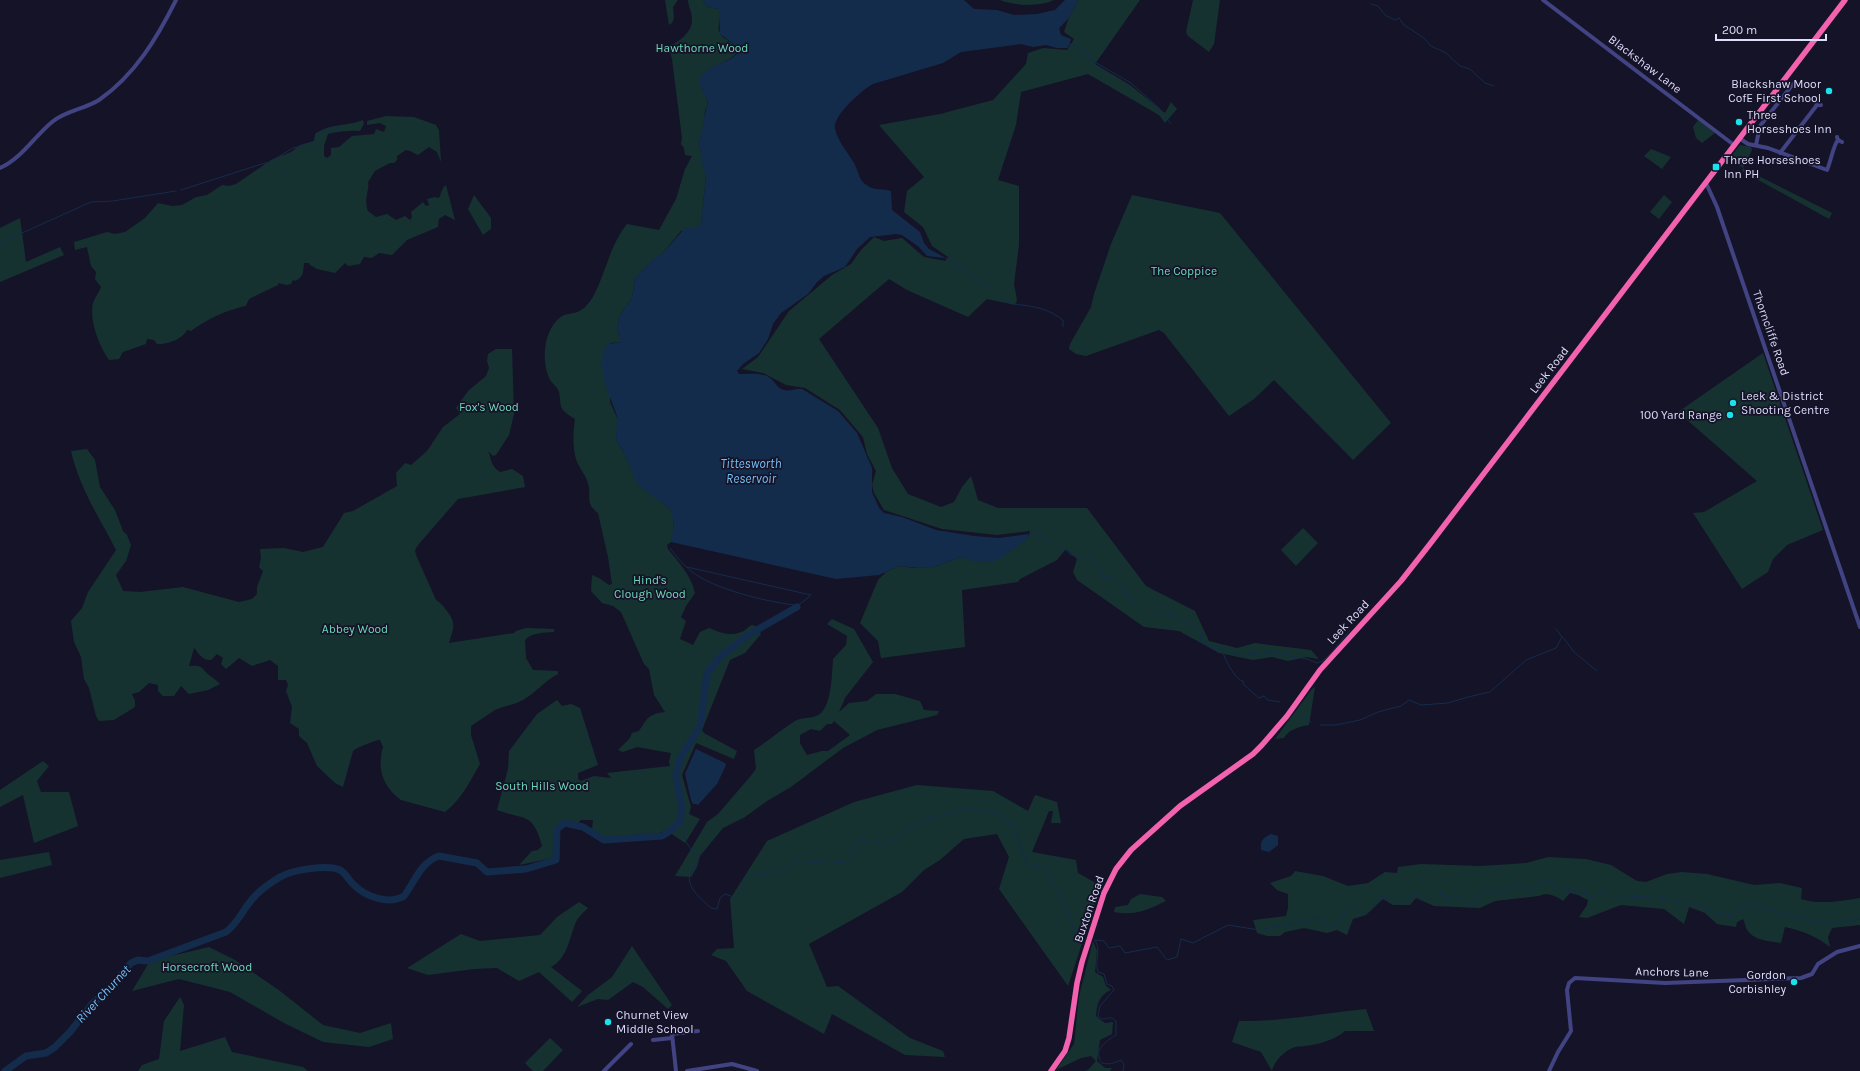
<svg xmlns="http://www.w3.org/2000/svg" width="1860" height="1071" viewBox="0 0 1860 1071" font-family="Karla,sans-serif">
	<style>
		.green { fill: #163230; fill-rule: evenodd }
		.water { fill: #142c4c }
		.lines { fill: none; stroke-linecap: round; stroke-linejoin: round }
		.stream { stroke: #142c4c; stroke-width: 1 }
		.river { stroke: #142c4c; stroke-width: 7 }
		.minor { stroke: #424383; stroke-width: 4 }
		.highway { stroke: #f262ae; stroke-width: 5.5 }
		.poi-dot { fill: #1ae1ec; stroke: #151328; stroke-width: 1.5 }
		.labels { text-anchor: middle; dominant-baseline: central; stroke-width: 3.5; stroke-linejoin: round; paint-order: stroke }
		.park-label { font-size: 12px; fill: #6ed7b8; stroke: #151328 }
		.street-label { font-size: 12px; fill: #dfddfc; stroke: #151328 }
		.poi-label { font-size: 12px; fill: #dfddfc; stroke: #151328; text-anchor: start }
		.water-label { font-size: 13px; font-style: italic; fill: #74bff3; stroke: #151328 }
	</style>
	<rect width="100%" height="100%" fill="#151328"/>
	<path class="green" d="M665 0H678L673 7 674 18 672 23 669 25Z
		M688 0H703L706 6 719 9C722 17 717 24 719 31 722 41 735 41 739 51L731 58 708 70 701 88 706 96 708 104 705 111 703 129 698 144 701 150 706 176 701 224 696 229 681 231 662 254 653 260 635 278 632 298 619 317 617 332 620 336V342L610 343V402L618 420 616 439 632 468 661 502 671 510 673 517 674 530 671 542 667 545 668 549C679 563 691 575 695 593L686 606 681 617 686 621 680 639 693 645 700 632 709 628C719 632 730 637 741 632 746 631 748 626 752 625L758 627 761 634 745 653 730 660 702 730 704 733 737 751 734 759 696 743 682 775 691 807 689 814 700 819 685 843 666 830 659 833 605 837 592 829 593 820H581L578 823 566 821 556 828V843H555L553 858 519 865 532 851 538 850 542 846C533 812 525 820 497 810L508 769 509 751 537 714 557 700 562 706 571 704 580 708 598 765 578 773V779L581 781 594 776 611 778 607 773 670 766 669 762 671 753 637 747 623 752 618 750 630 738 632 733 639 731C648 717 649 714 665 712L654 695 649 669 644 664 621 612 613 606 602 603 591 591 592 575 599 578 609 585 612 584 608 557 598 513C584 502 592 497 588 483 586 476 581 470 578 464 572 452 573 431 575 419 572 417 568 415 565 412 557 406 563 394 556 387 553 383 549 380 548 375 541 357 545 327 562 316 565 314 570 314 574 313 583 311 589 304 594 295 606 272 610 245 627 224L659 230 676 199 685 169 692 156 685 155 684 148 681 144 682 138 672 59 668 46C679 43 693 31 692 19 692 12 688 6 688 0Z
		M1000 0H1054C1039 7 1016 6 1000 0Z
		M1078 0H1140L1095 64 1130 85 1165 113 1171 102 1177 109 1165 123 1159 115 1088 74 1021 92 1016 125 998 180 1019 186V245L1014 284 1017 300 1015 305 987 299 968 317 907 290 889 279 819 339 878 428 892 468 908 494 941 507 954 502 962 487 971 476 978 500 998 508H1087L1146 586 1195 611 1209 641 1237 648 1255 643 1311 650 1319 659 1306 657 1288 661 1272 657 1253 660 1219 653 1179 631 1144 627 1077 580 1073 572 1077 559 1066 549 1057 560 1020 579 1018 582 962 590 965 647 881 658 878 641 860 623 878 580 886 572 899 566 915 568 934 567 961 557C987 564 997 563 1018 545 1024 540 1029 539 1030 531L997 535 942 529 884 510 874 493 872 485 876 471 867 454 863 437 840 410 805 388 786 385 763 373 742 369 758 357 789 311 832 275 851 264 861 250 874 237 884 241 902 238 924 257 945 261 948 257 932 246 923 227 904 212 907 191 924 177 879 125 940 114 993 100 1026 64 1028 53 1043 48 1067 50 1074 39 1064 32 1068 20Z
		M1193 0H1220L1214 44 1209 52 1188 36 1186 32Z
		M386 116 414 117 436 125 439 130 441 162 437 152 429 147 418 155 410 151 406 150 397 156V160L394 163H390L375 171 368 182C370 191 363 197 368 211L376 217 387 214 396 220 405 216 410 220 412 217 411 212 423 202 426 206 429 205 427 199 435 197 439 198 443 188 446 185 455 220 445 215 439 219 438 227 407 240 392 255 379 253 372 258 364 257 360 264 348 266 345 263 335 273 317 269 310 265 309 263H304C303 272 304 277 295 281L293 280 291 284 287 285 278 283V285L249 299 246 306C229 309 205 320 191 331L187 330C183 339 166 345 157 344L154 340 147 339 146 344 123 352 119 359 109 360C99 346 89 320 93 303 95 297 99 293 101 287L95 279 96 272 91 266 87 247 75 250 74 242 107 232 115 234 125 232 145 218 158 203 172 206 182 205 196 197 207 195 222 185 229 186 236 184 271 160 291 152 300 145 314 141 315 134C331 123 344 127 363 120L364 124 360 131C354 130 333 132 328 134L324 146V156L327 158 331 155V148L339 147 352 136 374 134 376 129 384 132 386 126 380 123 367 125V121Z
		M1698 120 1715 133 1702 143 1696 138 1693 127Z
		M1740 145 1751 147 1752 150 1743 168 1832 213 1829 219 1742 171 1743 168 1729 159Z
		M1651 149 1671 157 1662 169 1644 156Z
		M474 195 491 218V229L483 235 468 209Z
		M1132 195 1220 213 1391 423 1353 460 1274 380 1254 399 1229 416 1164 333 1159 330 1086 356 1076 354 1069 349 1070 344 1091 307 1094 294 1111 244Z
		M1664 195 1672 202 1659 219 1650 212Z
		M20 218 26 262 60 247 64 255 0 282V228Z
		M496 349H512L514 414 509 435 496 455 493 456 488 451C493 461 489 464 500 472L512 469 523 476 525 487 458 499 418 545 415 550 416 555 436 600C441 603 443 606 447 611 457 624 453 629 449 643L514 633 516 631 526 628 554 629V632C544 633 532 632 525 640L526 658 533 670 558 671V674C544 681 537 692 523 700 514 705 503 706 495 710 487 715 479 721 471 726V735L480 764C470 781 461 800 445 812L401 800C382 786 377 768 383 747L380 740C375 740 356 748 353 751L343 787 335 783 317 766 307 743 299 736V729L290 723 292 707 286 691 288 685 286 680H278V666L270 660 252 666 239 658 226 669 221 664 223 658 217 654 211 660C202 661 199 653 194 648L189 666C203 665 200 667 209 675 213 678 216 680 220 684L208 690 189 694 181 686 174 696H163L158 691V685L149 683 139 692 132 694 135 701V707L114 720 99 721 96 716 89 688 84 679 81 657 74 642 71 621 82 608 88 592 116 550C99 517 79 487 71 451L87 449 95 460 100 487 115 510 123 531 127 535 131 545 126 561 116 575 123 591 140 592 183 587 239 602 252 599 257 594V587L263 571 259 567 261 558 260 549 284 548 303 552 323 547 344 513 353 511 397 486 396 473 405 463 411 465 427 451 443 427 460 414 456 408 468 391 486 376 489 368 487 361 488 354Z
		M1763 353 1823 530 1787 545 1773 559 1768 572 1742 589 1693 513 1704 512 1757 481 1678 412Z
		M1303 528 1318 543 1296 566 1281 550Z
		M832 619 854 629 873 662 845 698 839 712 849 703 867 701 876 694H895L920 701 924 710 939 711 937 715 877 730 843 748 791 787 767 801 745 817 723 828 700 856 697 867 691 877 675 876 707 822 718 814 749 778 756 769 754 750C768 741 781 730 795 721 802 717 808 719 816 716 832 711 832 673 833 659L846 645 847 636 827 624ZM834 721 850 735 828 751H822L807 755 800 743V735L811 729 820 731 827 724H832Z
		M1315 687 1309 725C1299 727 1289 729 1284 738L1275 739 1312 689Z
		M43 761 49 766 37 781 41 792H69L78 826 34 843 23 795 0 807V790Z
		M917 785 993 791 1028 811 1035 795 1057 802 1061 823H1051L1053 811H1049L1032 852 1076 860 1078 873 1101 886 1068 986 999 889 1009 857 997 834 964 839 940 860 924 870 902 892 809 944 827 987 838 986 910 1038 943 1051 945 1057 905 1055 832 1014 824 1034 747 991 726 961 711 955 717 949 734 948 730 899 767 841 854 802Z
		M49 852 52 865 0 878V860Z
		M1548 857 1586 859 1611 865 1637 881 1646 882 1667 874 1682 872 1707 874 1754 885 1780 883 1802 888 1801 899C1820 905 1841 901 1860 898V925L1832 928 1828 937 1830 947C1816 936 1803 931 1785 927L1781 943C1769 941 1753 941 1746 928 1745 926 1745 922 1743 919L1737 922 1736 927 1717 924 1705 913 1689 907 1684 924 1664 909 1621 905 1587 918 1579 917 1587 905 1588 900 1578 895 1570 893 1563 901C1555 896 1548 892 1539 896L1495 901 1480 908 1434 906 1416 898 1410 905H1393L1383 899 1366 915 1353 919 1347 935 1337 930 1327 933 1304 928 1285 932 1280 936H1267L1257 933 1253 920 1286 916 1288 908V894L1277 890 1270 883 1291 876 1295 871 1323 876 1348 886 1368 883 1385 872 1397 873 1398 867 1421 864 1479 866 1497 865 1526 863Z
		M1140 894 1162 897 1166 901C1147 910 1136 916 1114 912L1115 907 1128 905 1131 899Z
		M579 902 588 908C584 912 578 917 576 922 569 938 568 958 551 967L582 991 572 1002 539 972 519 981 497 968 474 969 428 975 407 968 461 934 480 941 540 935 557 917Z
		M1093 941 1097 951 1095 972 1103 977 1106 986 1111 990C1099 995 1097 1004 1096 1016L1105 1023 1113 1022 1112 1034 1100 1040 1097 1061 1105 1068H1112L1110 1071H1084L1088 1070 1096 1061 1091 1056 1081 1058 1056 1070 1074 1044 1079 996Z
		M632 946 672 1005 668 1009 643 987 633 982 608 1000 598 999 577 1007 588 995 612 977Z
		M209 947 235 960 280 991 323 1025 360 1033 391 1023 393 1039 369 1047 323 1042 284 1023 230 992 179 979 132 991 150 961Z
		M180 997 184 1005 180 1051 225 1037 232 1052 303 1067 308 1071H138L142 1065 159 1059 164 1021Z
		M1366 1009 1374 1031H1345C1335 1040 1317 1045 1304 1046 1301 1047 1298 1046 1295 1047 1285 1050 1274 1061 1272 1071L1261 1052 1232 1042 1239 1021C1281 1022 1324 1013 1366 1009Z
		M550 1038 563 1050 543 1071H533L525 1063Z"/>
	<path class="water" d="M703 0H964L974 9 997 10 1014 15 1037 14 1055 10 1065 0H1078L1069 18 1059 28 1061 35 1071 39 1068 48H1057L1046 45 1033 47 1021 44 961 52 943 63 873 84C863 89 832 116 835 129 838 141 847 152 854 163 859 172 858 180 868 186 875 191 883 188 891 191L892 210 920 232 924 243 929 249 946 258 927 256 919 247 902 235 896 234 870 237 857 249 845 267 824 276 817 282 808 294 781 313 773 324 768 339 759 353 743 364 737 371 739 374C749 374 762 372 770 378 776 382 776 388 784 390 791 392 796 388 802 389L838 411 857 433 872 468V492L879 508 884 513 902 517 936 530 974 536 998 538 1029 534 1026 540 1001 558 992 562H975L961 557 934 567 919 568 899 566 879 575 836 579 671 542 674 526 671 510 637 484 627 459 616 439 617 416 605 384 601 362 603 352 608 344 620 342V336L617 332 619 317 632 298 635 278 656 257 662 254 684 229 689 227 695 229 701 224 706 176 702 164 701 150 698 144C703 131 703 117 708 104 708 96 701 91 700 84 699 64 731 65 739 51L735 45 720 34 719 9 706 6Z
		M696 749 725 763 726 765 717 784 697 806V804H693L691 800 685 774Z
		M1271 834 1278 836V845L1269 852 1261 850C1260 840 1263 838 1271 834Z"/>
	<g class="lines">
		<path class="stream" d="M1371 4 1378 6 1385 15 1395 20 1399 18 1404 25 1424 38 1431 46 1446 53 1460 66 1470 69 1485 83 1494 86
			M1069 44 1080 48 1093 61 1131 83 1158 107 1171 124
			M181 190 265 163H268L293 148 306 145 309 147 321 132 333 130 341 127
			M0 245 22 233 91 202 113 201 176 191
			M946 258 985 285C995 287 997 298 1007 302 1011 304 1017 304 1022 305 1038 307 1050 310 1063 320V327
			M1029 536 1034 532 1042 536 1054 547 1065 549 1071 555 1088 558 1099 566 1102 577 1110 576 1125 593H1129V597L1133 603 1141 604 1151 614 1154 612 1158 614 1165 613 1169 615 1173 614C1177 621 1182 618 1188 621 1194 624 1195 629 1202 630L1200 638 1210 648 1222 649
			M670 548C676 556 683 565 691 571 713 589 767 602 795 605
			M687 567 811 595
			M799 605 810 596
			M1563 637 1574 652 1597 671
			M1280 702 1268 700 1264 696 1259 698 1243 684V681C1235 680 1224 658 1222 649L1241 656 1273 652 1307 659 1317 663 1323 661 1332 652 1350 630
			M1300 716 1311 722
			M1320 725H1336L1360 720 1378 712 1401 706 1409 700 1421 705 1448 703 1468 697 1490 692 1526 660 1556 648 1562 637 1556 629
			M680 821C686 827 683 832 685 839 688 848 696 852 698 862 695 866 691 870 690 875 686 888 703 900 711 908L717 909 720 898 725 894 736 898C754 865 752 880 781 871 786 870 791 864 796 861L820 863 827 861 844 863 848 860 855 843 862 840 887 844 920 821 969 808 996 813 1005 818 1015 830 1028 866 1040 867 1046 870 1065 903 1073 927 1078 932 1086 935
			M1095 940 1104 941 1109 948 1120 946 1125 953 1157 947 1167 960 1177 957 1181 939 1193 943 1228 925 1259 930 1324 917 1328 928 1341 921 1345 911 1366 912 1383 896C1397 905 1403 904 1416 894L1430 900 1439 891 1449 901 1459 895 1464 902H1476L1482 889 1501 894 1517 884 1529 893 1538 886V879L1553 882 1557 892 1571 890 1596 898 1605 888 1615 898 1643 896 1688 902 1730 917 1749 903 1798 918 1830 924 1860 919
			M1095 940C1102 953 1094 961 1098 972L1104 974 1107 984 1112 986 1114 990 1100 1006 1098 1016C1104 1022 1105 1017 1112 1018L1116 1021V1035C1107 1041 1092 1049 1102 1063 1109 1065 1115 1063 1121 1060L1124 1064 1123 1071"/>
		<path class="river" d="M5 1071 26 1056 46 1053 55 1047 70 1032 92 1004 108 990 131 963 138 960 148 961 226 932C237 924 241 913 250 902 257 892 270 883 280 877 292 870 328 864 340 870 346 873 349 881 354 885 366 897 389 905 404 896 415 881 421 862 439 856L477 863 487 872 526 869 556 860 557 829 565 823 583 827 604 840 662 836 670 831 680 821 682 808 676 777 677 769 681 757 700 726 707 673 720 657 748 635 797 607"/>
		<path class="minor" d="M1543 0 1734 145
			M1815 101 1817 105H1821
			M1837 137 1838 140 1842 142
			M1739 138 1748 144 1768 148 1827 170C1831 161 1833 146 1838 140
			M1756 145 1760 126 1793 84
			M1780 153 1817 105
			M0 168C21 159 34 137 52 122 65 111 85 109 99 100 135 75 157 38 176 0
			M1706 183 1717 207 1860 627
			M653 1040 672 1038
			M604 1071 631 1044
			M676 1071 672 1034 698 1031
			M687 1071 732 1064 757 1071
			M1549 1071 1558 1052 1571 1031 1567 990 1569 983 1575 978 1665 983 1801 978 1812 974 1818 964 1837 952 1860 946"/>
		<path class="highway" d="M1051 1071 1065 1051 1069 1038 1077 983 1082 962 1104 893 1116 869 1131 850 1180 806 1253 754 1262 745 1287 716 1320 670 1401 581 1430 544 1845 0"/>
	</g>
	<g class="poi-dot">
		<circle cx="1829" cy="91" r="4"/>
		<circle cx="1739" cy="122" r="4"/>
		<rect x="1712" y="163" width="8" height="8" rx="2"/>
		<circle cx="1733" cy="403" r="4"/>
		<circle cx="1730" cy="415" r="4"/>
		<circle cx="1794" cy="982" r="4"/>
		<circle cx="608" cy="1022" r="4"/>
	</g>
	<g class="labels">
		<g class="park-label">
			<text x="702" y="48">Hawthorne Wood</text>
			<text x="1184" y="271">The Coppice</text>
			<text x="489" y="407">Fox's Wood</text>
			<text x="650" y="580">Hind's<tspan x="650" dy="14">Clough Wood</tspan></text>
			<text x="355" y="629">Abbey Wood</text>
			<text x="542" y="786">South Hills Wood</text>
			<text x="207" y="967">Horsecroft Wood</text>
		</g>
		<g class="street-label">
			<text transform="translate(1645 64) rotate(37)">Blackshaw Lane</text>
			<text transform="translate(1771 333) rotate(71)">Thorncliffe Road</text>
			<text transform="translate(1549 370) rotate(-52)">Leek Road</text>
			<text transform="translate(1348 622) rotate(-47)">Leek Road</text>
			<text transform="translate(1089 909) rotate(-71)">Buxton Road</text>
			<text transform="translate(1672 972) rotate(1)">Anchors Lane</text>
		</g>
		<g class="poi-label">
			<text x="1821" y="84" text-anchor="end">Blackshaw Moor<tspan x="1821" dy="14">CofE First School</tspan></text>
			<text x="1747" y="115">Three<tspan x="1747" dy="14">Horseshoes Inn</tspan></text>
			<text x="1724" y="160">Three Horseshoes<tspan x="1724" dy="14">Inn PH</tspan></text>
			<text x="1741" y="396">Leek &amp; District<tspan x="1741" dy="14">Shooting Centre</tspan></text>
			<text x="1722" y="415" text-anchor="end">100 Yard Range</text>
			<text x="1786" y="975" text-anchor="end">Gordon<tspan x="1786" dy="14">Corbishley</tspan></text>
			<text x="616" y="1015">Churnet View<tspan x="616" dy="14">Middle School</tspan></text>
		</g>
		<g class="water-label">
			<text x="751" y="463">Tittesworth<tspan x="751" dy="15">Reservoir</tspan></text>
			<text transform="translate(103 994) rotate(-47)">River Churnet</text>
		</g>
	</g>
	<path d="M1716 34v6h110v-6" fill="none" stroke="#dfddfc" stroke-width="2"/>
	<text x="1722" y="34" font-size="12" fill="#dfddfc" stroke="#151328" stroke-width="3" paint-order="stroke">200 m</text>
</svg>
